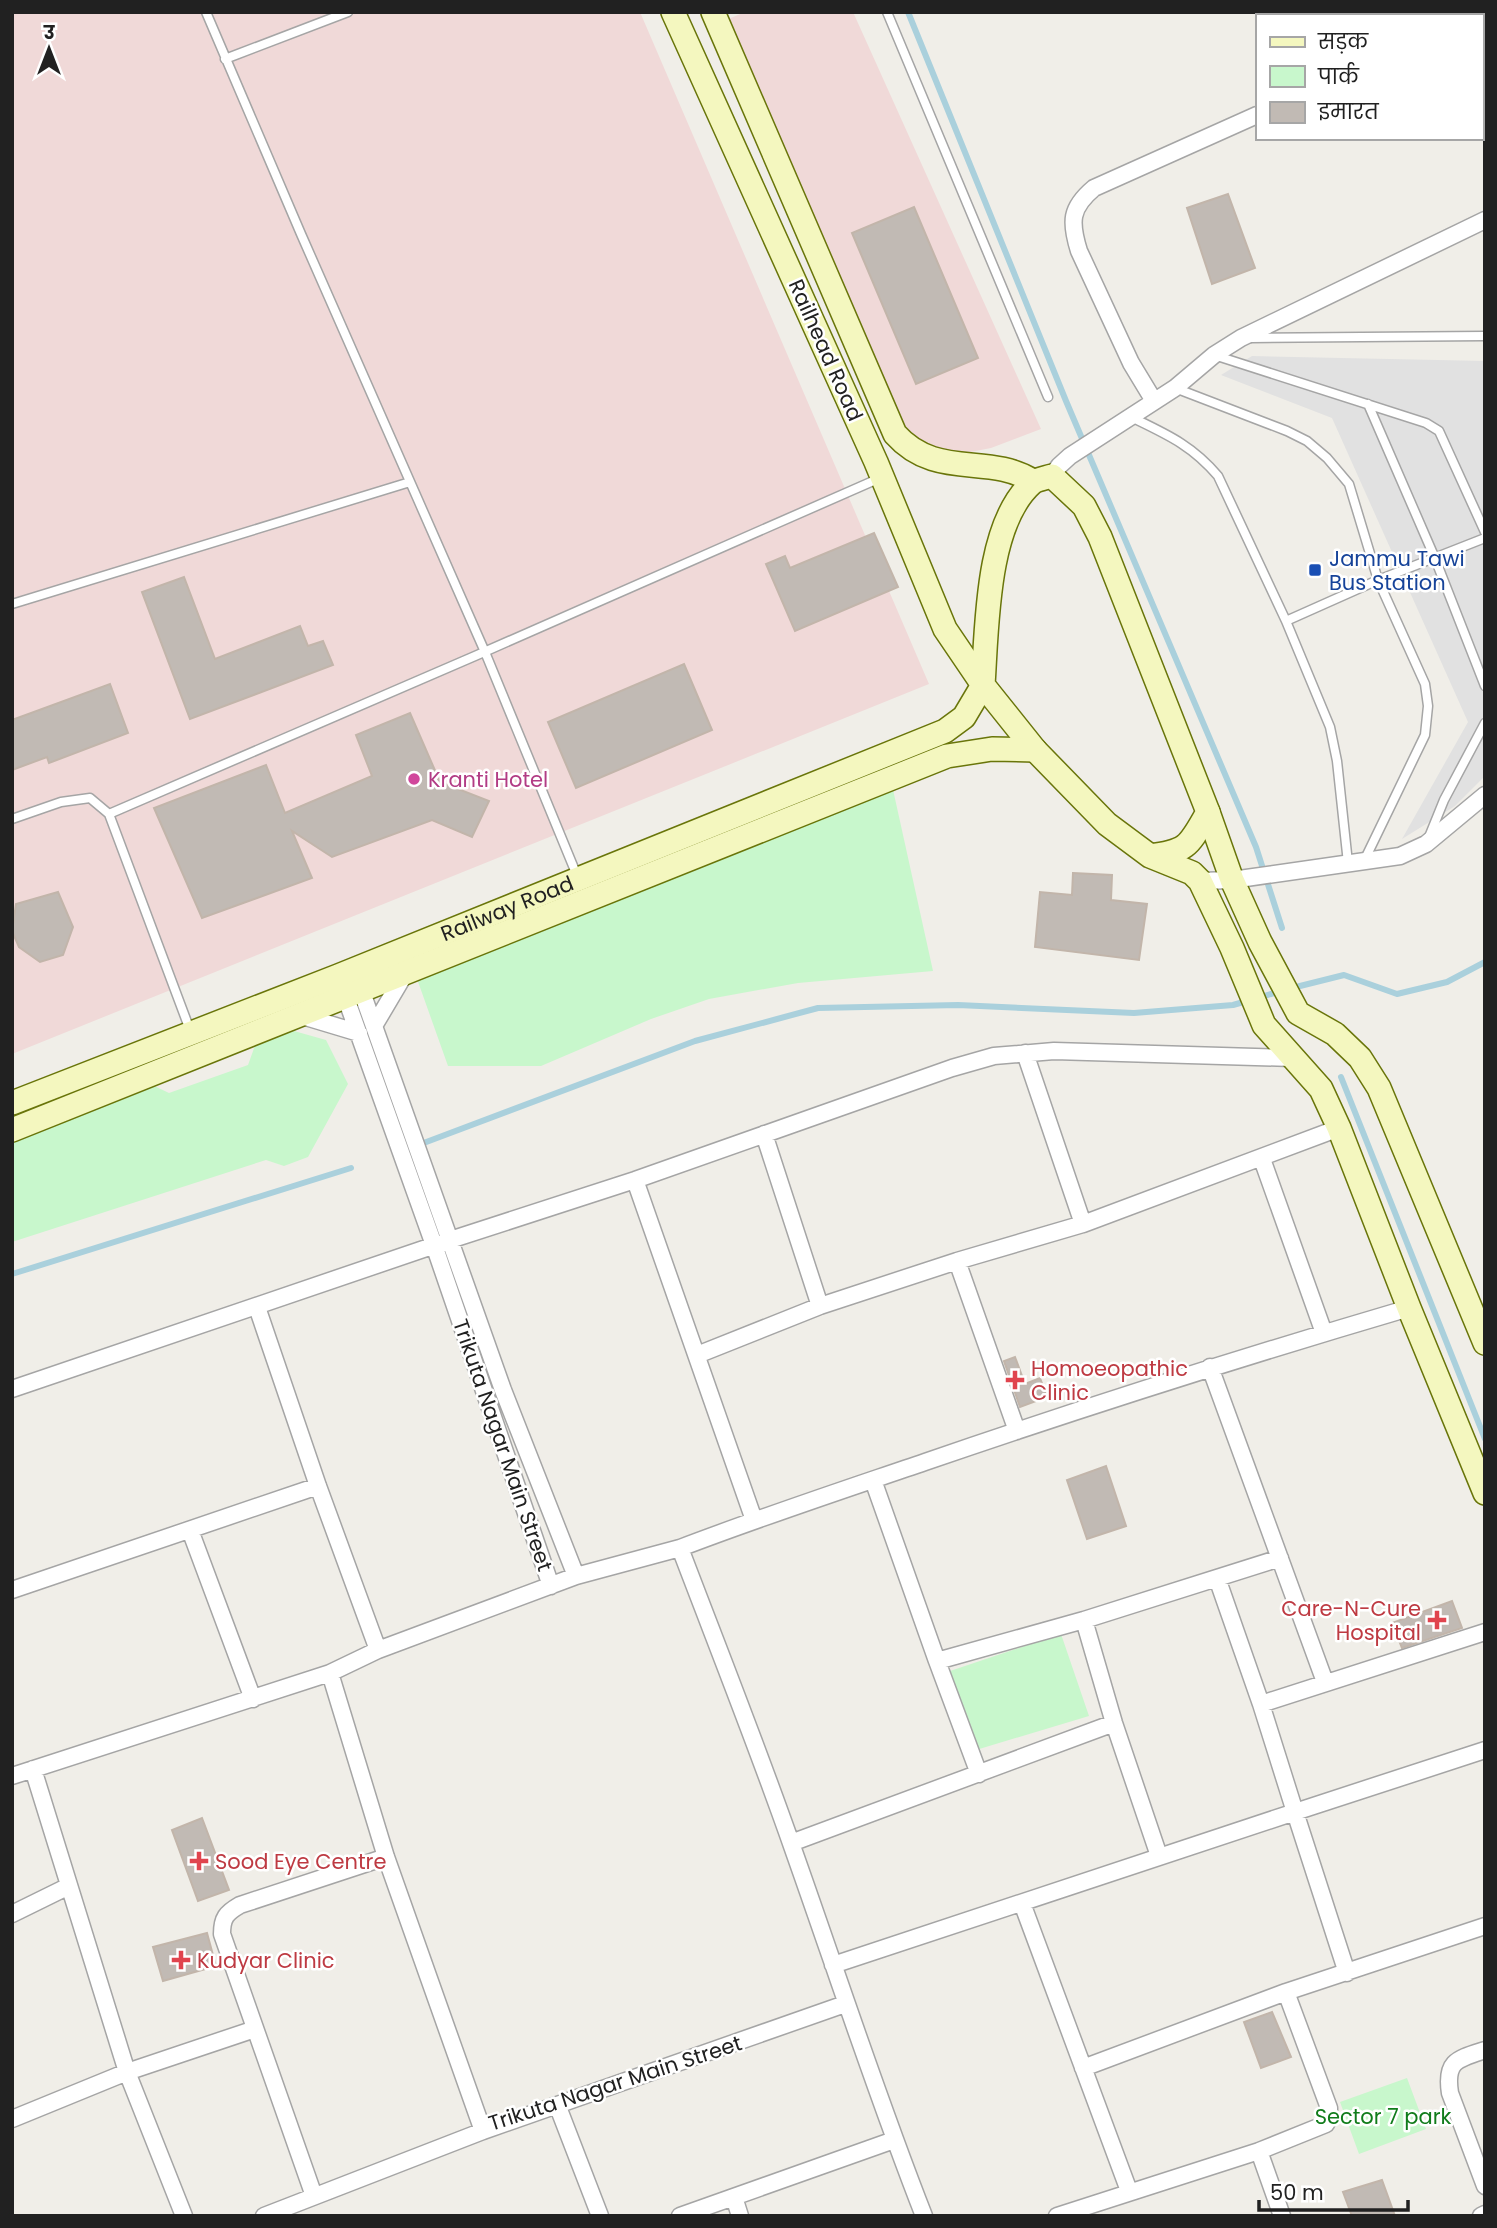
<svg xmlns="http://www.w3.org/2000/svg" width="1497" height="2228" viewBox="0 0 1497 2228" font-family="Poppins,'Noto Sans Devanagari',sans-serif">
	<style>
		.commercial { fill: #f0d9d8 }
		.park { fill: #c8f7cc }
		.parking { fill: #e1e1e1 }
		.lines { fill: none; stroke-linecap: round; stroke-linejoin: round }
		.stream { stroke: #aad0dc; stroke-width: 6 }
		.building { fill: #c1bab4; stroke: #c2b5aa; stroke-width: 2 }
		.service-casing { stroke: #a5a5a5; stroke-width: 11 }
		.minor-casing { stroke: #a5a5a5; stroke-width: 19 }
		.secondary-casing { stroke: #69750a; stroke-width: 26 }
		.service { stroke: #fff; stroke-width: 8 }
		.minor { stroke: #fff; stroke-width: 16 }
		.secondary { stroke: #f4f7bf; stroke-width: 23 }
		.transit-dot { fill: #1a4fb4; stroke: #fff; stroke-width: 2.5 }
		.hotel-dot { fill: #d1479c; stroke: #fff; stroke-width: 2.5 }
		.health-dot { fill: #e0444e; stroke: #fff; stroke-width: 2.5 }
		.labels { text-anchor: middle; dominant-baseline: central; stroke-width: 5; stroke-linejoin: round; paint-order: stroke }
		.street-label { font-size: 21px; fill: #212121; stroke: #fff }
		.transit-label { font-size: 21px; fill: #164399; stroke: #fff; text-anchor: start }
		.hotel-label { font-size: 21px; fill: #b23c85; stroke: #fff; text-anchor: start }
		.health-label { font-size: 21px; fill: #be3a42; stroke: #fff; text-anchor: start }
		.park-label { font-size: 21px; fill: #117c1b; stroke: #fff }
	</style>
	<rect width="100%" height="100%" fill="#f0eee8"/>
	<path class="commercial" d="M12 12H640L929 684 12 1054Z
		M745 12H853L1041 429 991 448 945 457 896 432 719 23Z"/>
	<path class="park" d="M892 785 933 971 798 983 709 999 651 1019 541 1066H448L416 976Z
		M294 1031 326 1040 348 1084 308 1157 284 1166 266 1160 12 1242V1141L148 1083 169 1093 248 1065 257 1040Z
		M1061 1634 1089 1716 976 1750 950 1671Z
		M1407 2078 1426 2129 1359 2154 1340 2102Z"/>
	<path class="parking" d="M1252 356 1485 361V776L1455 806 1402 839 1468 722 1332 418 1221 375Z"/>
	<g class="lines">
		<path class="stream" d="M908 12 1066 401 1256 847 1282 928
			M1292 988 1344 975 1397 994 1447 982 1485 962
			M1258 998 1281 991
			M1341 1077 1485 1439
			M421 1144 695 1041 818 1008 958 1005 1134 1013 1233 1005 1247 1001
			M12 1274 351 1168"/>
	</g>
	<path class="building" d="M1228 194 1255 268 1212 284 1187 208Z
		M914 207 978 358 916 384 852 233Z
		M874 533 898 587 795 631 766 564 785 556 790 568Z
		M184 577 215 659 300 626 308 646 323 641 333 665 190 719 142 592Z
		M684 664 712 730 576 788 548 722Z
		M110 684 128 733 49 763 47 757 12 770V720Z
		M410 713 440 782 489 801 472 837 432 820 332 857 292 831 312 878 202 918 154 808 266 765 285 813 372 776 356 735Z
		M1073 873 1112 875 1111 900 1147 904 1139 960 1035 947 1040 892 1072 895Z
		M58 892 73 927 63 955 40 962 19 947 12 931 16 904Z
		M1015 1357 1025 1384 1040 1378 1047 1397 1020 1407 1004 1361Z
		M1106 1466 1126 1526 1087 1539 1067 1480Z
		M1452 1601 1462 1628 1402 1648 1392 1623Z
		M202 1818 229 1890 198 1901 172 1830Z
		M207 1933 216 1966 163 1981 153 1947Z
		M1272 2012 1291 2057 1261 2068 1244 2022Z
		M1382 2180 1395 2216H1352L1343 2192Z"/>
	<g class="lines">
		<defs>
			<path id="service" d="M206 12 301 234 485 652 578 878
				M887 12 1048 397
				M1466 16 1471 12
				M225 59 348 12
				M1251 338 1485 336
				M1214 355 1426 423 1439 431 1485 532
				M1175 388 1287 431 1307 441 1327 458 1349 484 1378 580 1425 684 1428 706 1425 735 1364 861
				M1368 404 1434 556 1485 686
				M1131 417C1166 434 1192 445 1218 476L1286 621 1330 727 1337 761 1348 863
				M12 604 410 482
				M1286 621 1378 580 1485 538
				M109 814 475 656 880 478
				M12 819 61 802 90 798 109 814 190 1030
				M1429 837 1444 800 1485 723"/>
			<path id="minor" d="M1435 16V12
				M1481 115 1485 122
				M1154 401 1131 363 1079 251C1070 222 1070 208 1094 188L1257 115
				M1052 476 1059 466 1070 456 1175 388 1214 355 1241 338 1485 220
				M1200 881 1232 880 1400 856 1426 844 1485 795
				M358 981 503 1390 576 1576
				M343 990 434 1245 551 1586
				M299 1015 359 1033
				M374 1026 406 972
				M1025 1053 1083 1224
				M764 1134 820 1306
				M1262 1159 1324 1333
				M635 1180 754 1520
				M957 1261 1017 1431
				M257 1307 318 1486 378 1650
				M697 1355 820 1306 957 1261 1083 1224 1339 1128
				M1210 1367 1325 1682
				M12 1389 450 1240 635 1180 952 1068 994 1056 1054 1051 1292 1058
				M873 1480 937 1661 1084 1620 1280 1558
				M190 1530 253 1699
				M680 1548C761 1517 843 1490 925 1462 1085 1407 1246 1356 1409 1308
				M1217 1578 1261 1704 1485 1632
				M12 1590 318 1486
				M1084 1620 1114 1723 1159 1856
				M937 1661 979 1774
				M33 1769 127 2072 184 2216
				M12 1776 330 1673
				M791 1843 1114 1723
				M1022 1903 1129 2191
				M12 1914 69 1886
				M833 1965 1295 1812 1261 1704
				M1347 1973 1295 1812 1485 1750
				M1485 2050C1457 2059 1445 2061 1450 2093L1485 2186
				M1083 2068 1286 1992 1485 1926
				M558 2107 600 2216
				M12 2119 127 2072 255 2029
				M483 2131 386 1857 330 1673 378 1650 576 1576 680 1548C718 1648 757 1746 792 1846 836 1970 876 2094 924 2216
				M1259 2151 1282 2216
				M314 2196 222 1934C222 1918 226 1913 240 1905L386 1857
				M734 2197 740 2216
				M264 2216 483 2131 845 2004
				M680 2216 894 2140
				M1057 2216 1259 2151 1326 2124 1329 2118V2108L1286 1992
				M1481 2216 1485 2214"/>
			<g id="secondary">
				<path d="M713 12 895 434C936 480 988 453 1033 481"/>
				<path d="M1208 812 1232 880 1260 942 1298 1013 1335 1034 1360 1058 1379 1088 1485 1343"/>
				<path d="M1150 856C1189 851 1189 845 1208 812L1100 537 1084 506 1052 476C1046 478 1037 479 1032 483 986 524 987 627 983 685L1035 750 1107 824 1150 856 1192 873 1200 881 1232 948 1264 1025 1321 1089 1339 1128 1409 1308 1485 1493"/>
				<path id="s1" d="M12 1103 338 976 945 731 964 717 983 685 945 629 876 462 673 12"/>
				<path d="M12 1130 947 756 992 749 1035 750"/>
			</g>
		</defs>
		<use href="#service" class="service-casing"/>
		<use href="#minor" class="minor-casing"/>
		<use href="#secondary" class="secondary-casing"/>
		<use href="#service" class="service"/>
		<use href="#minor" class="minor"/>
		<use href="#secondary" class="secondary"/>
	</g>
	<rect class="transit-dot" x="1308" y="563" width="14" height="14" rx="3.5"/>
	<circle class="hotel-dot" cx="414" cy="779" r="7"/>
	<g class="health-dot">
		<path d="M1011.5 1369.5h7v7h7v7h-7v7h-7v-7h-7v-7h7z"/>
		<path d="M1433.5 1609.5h7v7h7v7h-7v7h-7v-7h-7v-7h7z"/>
		<path d="M195.5 1850.5h7v7h7v7h-7v7h-7v-7h-7v-7h7z"/>
		<path d="M177.5 1949.5h7v7h7v7h-7v7h-7v-7h-7v-7h7z"/>
	</g>
	<g class="labels">
		<g class="street-label">
			<text transform="translate(826 350) rotate(66)">Railhead Road</text>
			<text stroke="none"><textPath href="#s1" startOffset="532">Railway Road</textPath></text>
			<text transform="translate(503 1445) rotate(71)">Trikuta Nagar Main Street</text>
			<text transform="translate(615 2083) rotate(-18)">Trikuta Nagar Main Street</text>
		</g>
		<g class="transit-label">
			<text x="1329" y="558">Jammu Tawi<tspan x="1329" dy="24">Bus Station</tspan></text>
		</g>
		<g class="hotel-label">
			<text x="428" y="779">Kranti Hotel</text>
		</g>
		<g class="health-label">
			<text x="1031" y="1368">Homoeopathic<tspan x="1031" dy="24">Clinic</tspan></text>
			<text x="1421" y="1608" text-anchor="end">Care-N-Cure<tspan x="1421" dy="24">Hospital</tspan></text>
			<text x="215" y="1861">Sood Eye Centre</text>
			<text x="197" y="1960">Kudyar Clinic</text>
		</g>
		<g class="park-label">
			<text x="1383" y="2116">Sector 7 park</text>
		</g>
	</g>
	<rect width="1497" height="2228" fill="none" stroke="#212121" stroke-width="28"/>
	<rect x="1256" y="14" width="228" height="126" fill="#ffffff" stroke="#a6a6a6" stroke-width="2"/>
	<rect x="1270" y="37" width="35" height="10" fill="#f4f7bf" stroke="#a6a6a6" stroke-width="2"/>
	<text x="1318" y="49" font-size="21" fill="#212121">सड़क</text>
	<rect x="1270" y="66" width="35" height="21" fill="#c8f7cc" stroke="#a6a6a6" stroke-width="2"/>
	<text x="1318" y="84" font-size="21" fill="#212121">पार्क</text>
	<rect x="1270" y="102" width="35" height="21" fill="#c1bab4" stroke="#a6a6a6" stroke-width="2"/>
	<text x="1318" y="119" font-size="21" fill="#212121">इमारत</text>
	<g transform="translate(49 49)" stroke="#ffffff" stroke-width="5" paint-order="stroke">
	<path d="M0-5L12 26L0 18L-12 26Z" fill="#212121"/>
	<text y="-10" font-size="19" font-weight="bold" text-anchor="middle" fill="#212121">उ</text>
	</g>
	<path d="M1259 2200v10h149v-10" fill="none" stroke="#212121" stroke-width="3.5"/>
	<text x="1270" y="2200" font-size="21" fill="#212121" stroke="#ffffff" stroke-width="5" paint-order="stroke">50 m</text>
</svg>
